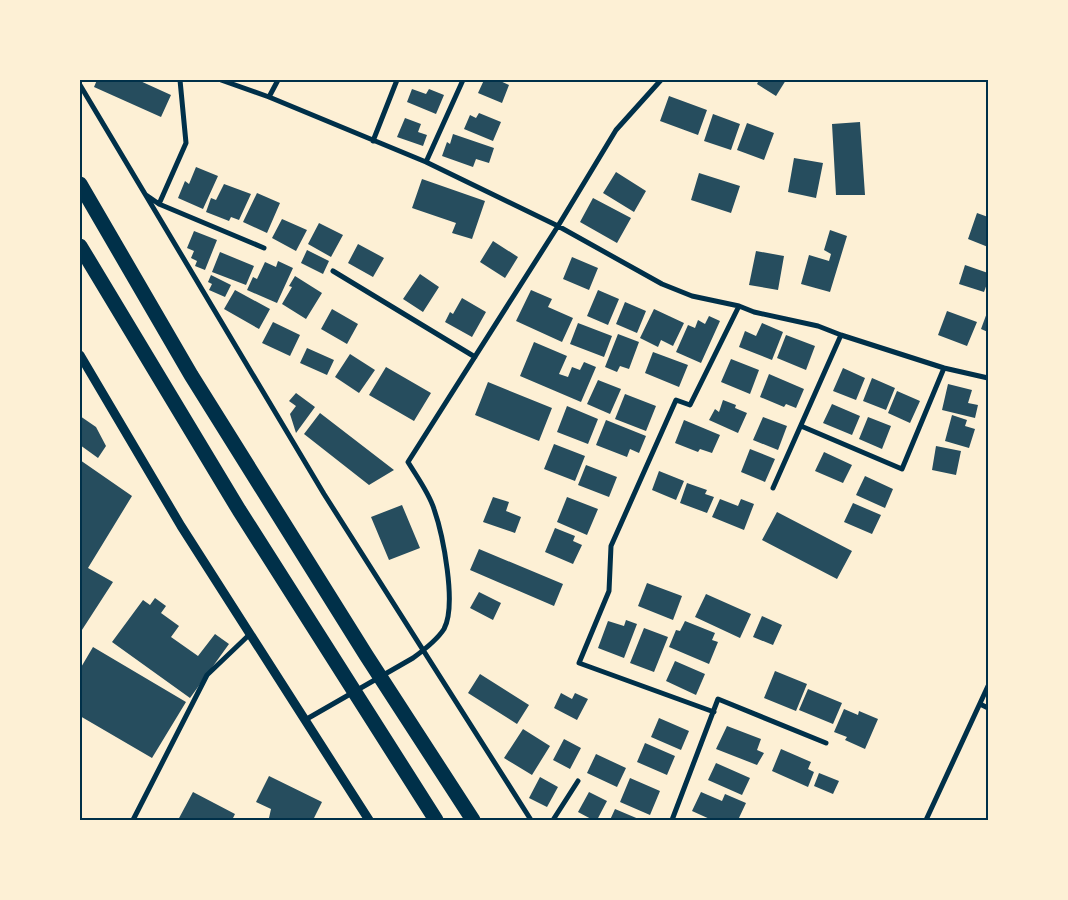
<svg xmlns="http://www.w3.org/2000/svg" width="1068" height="900" viewBox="0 0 1068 900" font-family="'Alegreya Sans',sans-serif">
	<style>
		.building { fill: #264d5e }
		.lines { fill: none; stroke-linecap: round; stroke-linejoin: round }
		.minor { stroke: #003049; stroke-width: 5 }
		.tertiary { stroke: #003049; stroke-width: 9 }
		.motorway { stroke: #003049; stroke-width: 15 }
		.neatline { fill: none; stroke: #003049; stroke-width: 2 }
	</style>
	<rect width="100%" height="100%" fill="#fdf0d5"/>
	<path class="building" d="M97 80H138L171 95 161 117 94 87Z
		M484 80H498L509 85 502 103 478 93Z
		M759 80H786L776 96 757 84Z
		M412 89 426 94 429 89 444 95 436 114 407 102Z
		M669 96 707 110 698 135 660 121Z
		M479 113 501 122 493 141 464 129 470 115 476 118Z
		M713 114 740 124 731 150 704 141Z
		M405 118 421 124 418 132 427 135 423 146 397 137Z
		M860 122 865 195H836L832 124Z
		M747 123 774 133 764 160 737 150Z
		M453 134 494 148 489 163 476 159 473 167 442 156 447 142 450 144Z
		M794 158 823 163 816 198 788 192Z
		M196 167 218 176 203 209 178 198 185 181 189 184Z
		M616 172 646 191 634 212 603 193Z
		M699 173 740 186 731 213 691 200Z
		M422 179 485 201 472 239 452 233 456 223 412 208Z
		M224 184 251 194 239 220 231 217 229 221 206 212 211 198 216 200Z
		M257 193 280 203 267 233 243 222Z
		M593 198 631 218 617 243 580 222Z
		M977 213 988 217V247L968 239Z
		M282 219 307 230 296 251 272 238Z
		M319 223 343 235 331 257 308 244Z
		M830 230 847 236 830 292 801 284 809 255 829 261 831 254 824 250Z
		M194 231 217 240 205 270 195 266 197 261 191 258 194 251 187 248Z
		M493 241 518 257 505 278 480 262Z
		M358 244 384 258 373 277 348 263Z
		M307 250 329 261 323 274 301 263Z
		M756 251 784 256 778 290 749 285Z
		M220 252 254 266 246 285 212 272Z
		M572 257 598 268 589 290 563 279Z
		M278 261 293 268 277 303 247 290 253 277 257 279 265 262 276 267Z
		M965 265 988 273V281L984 292 959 284Z
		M420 274 439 287 423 312 403 299Z
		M211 275 231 285 225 297 209 290 212 284 208 282Z
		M295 276 322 293 306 319 282 304 292 287 289 286Z
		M235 290 270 309 259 329 224 309Z
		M531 290 552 299 548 307 573 318 562 342 516 321Z
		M598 290 619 299 608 325 587 316Z
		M462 298 486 312 472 337 445 322 450 312 453 314Z
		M625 302 646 311 637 333 616 324Z
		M332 309 358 324 347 344 321 329Z
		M654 309 684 323 673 346 661 340 658 347 640 338Z
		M988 310V332L981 329Z
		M947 311 977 322 967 346 938 335Z
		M709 316 720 321 701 363 676 352 688 325 695 328 698 320 705 324Z
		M273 322 300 335 290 356 262 343Z
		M578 323 612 336 604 357 570 344Z
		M762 323 783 332 772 360 739 347 745 331 756 336Z
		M618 334 639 342 629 369 620 366 617 372 605 367Z
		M786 335 815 346 806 370 777 358Z
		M534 342 567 356 559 374 568 377 572 367 580 370 584 362 596 367 581 402 520 376Z
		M307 348 334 360 327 375 300 363Z
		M653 352 688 365 679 387 645 373Z
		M350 354 375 370 359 393 335 377Z
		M731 359 759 370 750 394 721 382Z
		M386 367 431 393 414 421 369 395Z
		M843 368 865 378 856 400 833 391Z
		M769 374 804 389 796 408 786 404 784 407 760 397Z
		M872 378 895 388 886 410 863 401Z
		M598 380 621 389 610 414 587 404Z
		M488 382 552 408 539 441 475 415Z
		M948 384 972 390 968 403 978 405 975 418 942 410Z
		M897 391 920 401 910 423 888 413Z
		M296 393 315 407 296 433 290 414 296 406 289 401Z
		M625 394 656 406 646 431 615 419Z
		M723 400 736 405 735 408 747 413 738 433 709 420 715 409 719 412Z
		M832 404 860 416 852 435 823 423Z
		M567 406 598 419 588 444 557 432Z
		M320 413 394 470 369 485 304 434Z
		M952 415 967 420 965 426 975 429 969 448 945 441Z
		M80 416 96 427 106 446 98 458 80 445Z
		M763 417 787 426 778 450 753 440Z
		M868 417 891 426 882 449 859 439Z
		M606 420 646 436 639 453 630 449 627 457 596 445Z
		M684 420 720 435 712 453 700 449 698 452 675 443Z
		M554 444 585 456 575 481 544 469Z
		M936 446 961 451 956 475 932 470Z
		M750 449 775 459 765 482 741 472Z
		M824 452 852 465 843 483 815 471Z
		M80 460 132 496 88 568 113 582 80 633Z
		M586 465 617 477 609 497 578 485Z
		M659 471 684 481 676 500 652 490Z
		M865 476 893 489 885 508 856 495Z
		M687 483 707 490 705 494 714 497 707 513 680 503Z
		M493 497 509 502 506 511 521 517 515 533 483 522Z
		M567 497 598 509 587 535 557 522Z
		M720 499 738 506 741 499 754 504 744 530 712 517Z
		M853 503 881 515 872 534 844 522Z
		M402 505 420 548 389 560 371 517Z
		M777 512 852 551 837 579 762 540Z
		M555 528 575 536 573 541 582 545 573 564 545 552Z
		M479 549 563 584 554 606 470 570Z
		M647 583 682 596 673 620 638 606Z
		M479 592 501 603 493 620 470 608Z
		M706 594 751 614 740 638 695 617Z
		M155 598 166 606 161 613 179 626 171 637 198 656 215 634 229 644 190 698 112 642 143 600 150 605Z
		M762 616 782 625 773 645 753 637Z
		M626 620 637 624 624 658 598 648 608 621 624 626Z
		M685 621 715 633 712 640 718 642 709 664 669 647 676 630 680 631Z
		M644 628 668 637 654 672 630 663Z
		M93 647 186 702 152 758 80 716V669Z
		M675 661 705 674 696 695 666 681Z
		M775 671 807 684 796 711 764 698Z
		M480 674 529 705 517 724 468 693Z
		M808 689 842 703 833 724 799 710Z
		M561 693 572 699 575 693 588 699 577 720 554 708Z
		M844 709 858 715 859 711 878 719 865 749 845 740 847 737 834 732Z
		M659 718 689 731 681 750 651 737Z
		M727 726 761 739 757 750 764 753 757 765 716 749Z
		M523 729 550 746 532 775 504 758Z
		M564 739 581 748 570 769 553 760Z
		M645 743 675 756 667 775 637 762Z
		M781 749 811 762 808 769 814 772 808 787 772 771Z
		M596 754 626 768 617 787 587 773Z
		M716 763 750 778 742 795 708 780Z
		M819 773 839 781 833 794 814 786Z
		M269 776 322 802 313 820H273L269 818 271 809 256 802Z
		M540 777 558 787 547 807 529 798Z
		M630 778 660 791 650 815 620 802Z
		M193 792 235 814 232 820H178Z
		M589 792 607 801 597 820H593L578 812Z
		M701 792 722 801 725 794 746 803 738 820H712L692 811Z
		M615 809 641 820H610Z"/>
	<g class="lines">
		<path class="minor" d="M221 80 269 97 426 162 558 226 662 284 692 296 739 306 754 312 818 326 841 335 944 368 988 378
			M80 85 324 494 531 820
			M269 97 278 80
			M373 141 397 80
			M426 162 463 80
			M146 195 159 204 186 143 180 80
			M159 204 264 248
			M333 271 475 357
			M801 426 902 469 944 368
			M773 488 841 335
			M980 704 988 708
			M714 712 579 663 609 591 611 546 676 400 690 405 739 306
			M305 720 413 658C424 650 437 640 444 629 457 605 443 535 434 509 429 493 417 477 408 462L558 226 616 130 661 80
			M133 820 207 675 250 634
			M553 820 578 781
			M672 820 718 699 826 743
			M926 820 988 686"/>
		<path class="tertiary" d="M80 355 181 526 369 820"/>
		<path class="motorway" d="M80 184 191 375 366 655 473 820
			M80 246 239 510 436 820"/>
	</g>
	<rect width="1068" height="900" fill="none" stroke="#fdf0d5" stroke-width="162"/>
	<rect x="81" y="81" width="906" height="738" class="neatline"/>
</svg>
